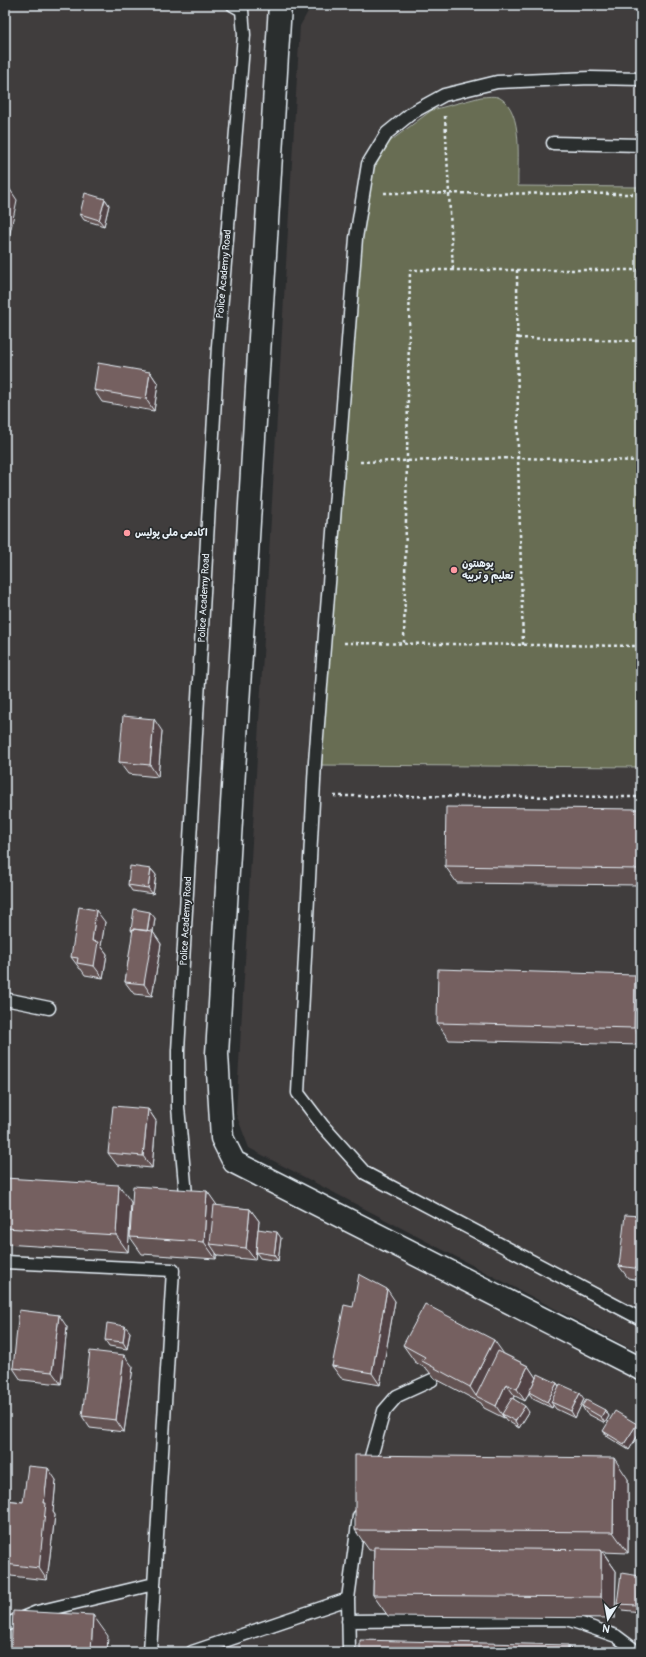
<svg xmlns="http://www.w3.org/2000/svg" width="646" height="1657" viewBox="0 0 646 1657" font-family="Pangolin,'Playpen Sans Arabic',sans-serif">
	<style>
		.built { fill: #403c3d }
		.green { fill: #676d53; stroke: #a8afa6 }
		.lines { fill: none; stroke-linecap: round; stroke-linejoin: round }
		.lane-casing { stroke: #e8f1f8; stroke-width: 15 }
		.street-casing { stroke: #e8f1f8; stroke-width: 25 }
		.path { stroke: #e8f1f8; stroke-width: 2.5; stroke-dasharray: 3 3; stroke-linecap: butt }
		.lane { stroke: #2a2d2e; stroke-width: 12 }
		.street { stroke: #2a2d2e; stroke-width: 22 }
		.wall { fill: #645353; stroke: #e8f1f8 }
		.shaded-wall { fill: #514344; stroke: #e8f1f8 }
		.building { fill: #746061; stroke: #e8f1f8 }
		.poi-dot { fill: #ff9aa2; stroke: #2a2d2e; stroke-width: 1.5 }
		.labels { text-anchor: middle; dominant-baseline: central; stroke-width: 3.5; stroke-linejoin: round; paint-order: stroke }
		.street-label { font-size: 10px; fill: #e8f1f8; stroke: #2a2d2e }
		.poi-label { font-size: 10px; font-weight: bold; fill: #e8f1f8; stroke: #2a2d2e; text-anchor: start }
	</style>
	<rect width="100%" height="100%" fill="#2a2d2e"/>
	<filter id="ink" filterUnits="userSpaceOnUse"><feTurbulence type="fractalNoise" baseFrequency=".025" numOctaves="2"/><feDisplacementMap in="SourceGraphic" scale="8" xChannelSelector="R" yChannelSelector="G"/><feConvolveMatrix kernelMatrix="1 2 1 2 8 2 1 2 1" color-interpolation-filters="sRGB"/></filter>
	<g filter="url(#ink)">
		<path class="built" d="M5 5H280L217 1054 234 1162 641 1369V1652H5Z
			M328 5H641V1354L249 1148 236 1114 300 26 310 8Z"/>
		<path class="green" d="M481 97C486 97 495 95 500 98 524 111 517 162 518 186L641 187V767L315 765 338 557 361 244 373 170 389 142 432 110Z"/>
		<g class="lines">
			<defs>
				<path id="lane" d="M641 79 590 78 497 82 444 95 413 112 387 133 368 164 356 238 315 762 298 1093 323 1126 365 1173 641 1319
					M553 143 641 145
					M5 999 49 1008
					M186 1195 178 1107V1051L218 346 244 35 242 10 233 5
					M5 1262 173 1270 150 1652
					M367 1471 384 1411 397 1396 432 1380
					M348 1599 359 1516
					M348 1621 567 1619 616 1636 632 1648 634 1652
					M5 1625 37 1612 154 1584
					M192 1652 348 1599 349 1652"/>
				<path id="street" d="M280 5 217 1054 222 1138 234 1162 641 1369"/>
			</defs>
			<use href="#lane" class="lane-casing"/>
			<use href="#street" class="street-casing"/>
			<path class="path" d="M445 116 453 270
				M384 193 641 194
				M517 270 518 458 523 645
				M518 338 641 341
				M360 462 518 458 641 461
				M344 643 641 646
				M404 643 410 270H641
				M334 796 641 797"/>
			<use href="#lane" class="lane"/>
			<use href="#street" class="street"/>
		</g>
		<path class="wall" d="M105 199 109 205 104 226 84 220 80 214Z
			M150 372 158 384 154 411 102 402 94 390Z
			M162 731 158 777 128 774 119 762Z
			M641 813V885L457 883 445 866Z
			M151 869 156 875 153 894 132 891 128 885Z
			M155 918 153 932 161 944 152 996 134 994 125 982 133 933 131 930Z
			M105 922 101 946 107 954 103 978 85 975 81 969H80L71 957Z
			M635 975 641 983V1045L449 1040 437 1023Z
			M148 1109 156 1121 152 1168 117 1165 108 1153Z
			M5 1178 131 1202 128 1252 5 1244Z
			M207 1191 217 1206 250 1209 259 1221 255 1260 218 1256 216 1253V1259L142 1254 130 1237Z
			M641 1216V1280L628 1278 619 1266Z
			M281 1238 278 1261 260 1258 256 1252Z
			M395 1301 380 1385 341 1378 332 1366 353 1307Z
			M67 1327 61 1384 21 1380 13 1368Z
			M130 1332 127 1349 109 1346 105 1340Z
			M403 1345 504 1354 528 1366 536 1378 557 1383 559 1386 584 1399 575 1418 556 1409 553 1405 552 1408 533 1399 529 1393 525 1401 515 1396 513 1399 529 1412 519 1428 506 1420 504 1417V1418L484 1408 481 1403 434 1378 427 1369 415 1362Z
			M133 1367 124 1432 90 1428 82 1416Z
			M582 1406 605 1410 609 1416 605 1423 586 1413Z
			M637 1424 641 1429V1430L629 1450 608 1437 603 1431Z
			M628 1479V1553L603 1552 616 1571 615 1618 388 1616 373 1595 374 1550H369L355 1530Z
			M56 1480 53 1512 55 1515 47 1580 11 1576 5 1567V1545L6 1540 5 1539V1500L23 1502Z
			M640 1576 641 1577V1612L622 1610 617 1604Z"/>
		<path class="shaded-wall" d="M9 188 17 200 6 252 5 251V205Z
			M105 199 109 205 104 226 99 220Z
			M150 372 158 384 154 411 146 399Z
			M154 719 162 731 158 777 150 765Z
			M638 809 641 813V873L638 869Z
			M151 869 156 875 153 894 148 888Z
			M96 910 105 922 101 946 107 954 103 978 94 966 92 941Z
			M150 912 155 918 153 932 161 944 152 996 144 984 147 933Z
			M635 975 641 983V1038L634 1028Z
			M148 1109 156 1121 152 1168 143 1156Z
			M119 1185 131 1202 128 1252 116 1235Z
			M207 1191 219 1208 210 1244 216 1253V1259L204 1242Z
			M250 1209 259 1221 255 1260 246 1248Z
			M277 1232 281 1238 278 1261 274 1255Z
			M387 1289 395 1301 380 1385 372 1373Z
			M59 1315 67 1327 61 1384 52 1372Z
			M125 1326 130 1332 127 1349 123 1342Z
			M494 1340 506 1357 476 1396 470 1387Z
			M124 1355 133 1367 124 1432 116 1420Z
			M528 1366 536 1378 525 1401 517 1389Z
			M557 1383 561 1390 551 1402 553 1405 552 1408 547 1402Z
			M506 1384 515 1396 505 1416 502 1414 504 1418 496 1406Z
			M580 1393 584 1399 575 1418 571 1411Z
			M525 1406 529 1412 519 1428 515 1421Z
			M605 1410 609 1416 605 1423 601 1417Z
			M637 1424 641 1429V1430L629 1450 624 1444Z
			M614 1458 628 1479V1553L613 1532Z
			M48 1468 56 1480 53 1512 55 1515 47 1580 39 1568 44 1503Z
			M601 1550 616 1571 615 1618 601 1597Z
			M640 1576 641 1577V1611L637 1605Z
			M93 1615 108 1636 107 1652H91Z
			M568 1645 573 1652H568Z"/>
		<path class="building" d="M5 187 9 188 5 205Z
			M85 193 105 199 99 220 80 214Z
			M98 363 150 372 146 399 94 390Z
			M123 716 154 719 150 765 119 762Z
			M446 807 638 809V869L445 866Z
			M130 866 151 869 148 888 128 885Z
			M79 907 96 910 92 941 98 942 94 966 77 963 78 958 71 957Z
			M134 909 150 912 147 931 133 929V930H131Z
			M133 929 153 931 144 984 125 982Z
			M438 969 635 975 634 1028 437 1023Z
			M113 1106 148 1109 143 1156 108 1153Z
			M5 1178 119 1185 116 1235 5 1228Z
			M133 1186 207 1191 204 1242 130 1237Z
			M214 1205 250 1209 246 1248 210 1244Z
			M625 1215 641 1216V1269L619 1266Z
			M258 1229 277 1232 274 1255 256 1252Z
			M359 1274 387 1289 372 1373 332 1366 344 1305 353 1307Z
			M425 1304 494 1340 470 1387 422 1361 425 1357 403 1345Z
			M19 1310 59 1315 52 1372 13 1368Z
			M107 1323 125 1326 123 1342 105 1340Z
			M90 1351 124 1355 116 1420 82 1416Z
			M498 1351 528 1366 517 1389 506 1384 496 1406 476 1396Z
			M538 1374 557 1383 547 1402 529 1392Z
			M560 1384 580 1393 571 1411 551 1402Z
			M512 1398 525 1406 515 1421 502 1414Z
			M586 1400 605 1410 601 1417 582 1406Z
			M615 1411 637 1424 624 1444 603 1431Z
			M355 1455 614 1458 613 1532 355 1530Z
			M28 1466 48 1468 44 1503H46L39 1568 5 1564V1545L7 1531 5 1530V1500L23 1502Z
			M374 1547 601 1550V1597L373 1595Z
			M621 1573 640 1576 637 1605 617 1604Z
			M13 1611 93 1615 91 1652H11Z
			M360 1640 568 1645V1652H360Z"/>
	</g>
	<g class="poi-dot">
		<circle cx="127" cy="533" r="4"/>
		<circle cx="454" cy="570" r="4"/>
	</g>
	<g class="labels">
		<g class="street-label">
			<text transform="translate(224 274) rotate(-85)">Police Academy Road</text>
			<text transform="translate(204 598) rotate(-87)">Police Academy Road</text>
			<text transform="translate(186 921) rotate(-87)">Police Academy Road</text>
		</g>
		<g class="poi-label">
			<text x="135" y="533">اکادمی ملی پولیس</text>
			<text x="462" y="564">پوهنتون<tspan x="462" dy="12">تعلیم و تربیه</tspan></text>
		</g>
	</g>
	<rect width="646" height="1657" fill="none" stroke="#2a2d2e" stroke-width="20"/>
	<rect x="10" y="10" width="626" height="1637" fill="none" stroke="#e8f1f8" stroke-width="1.5" filter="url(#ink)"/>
	<g transform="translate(608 1619) rotate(191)" stroke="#2a2d2e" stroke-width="3" paint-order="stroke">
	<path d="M0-3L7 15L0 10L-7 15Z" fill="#e8f1f8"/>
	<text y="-6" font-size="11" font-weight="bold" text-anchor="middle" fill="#e8f1f8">N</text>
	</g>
</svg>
